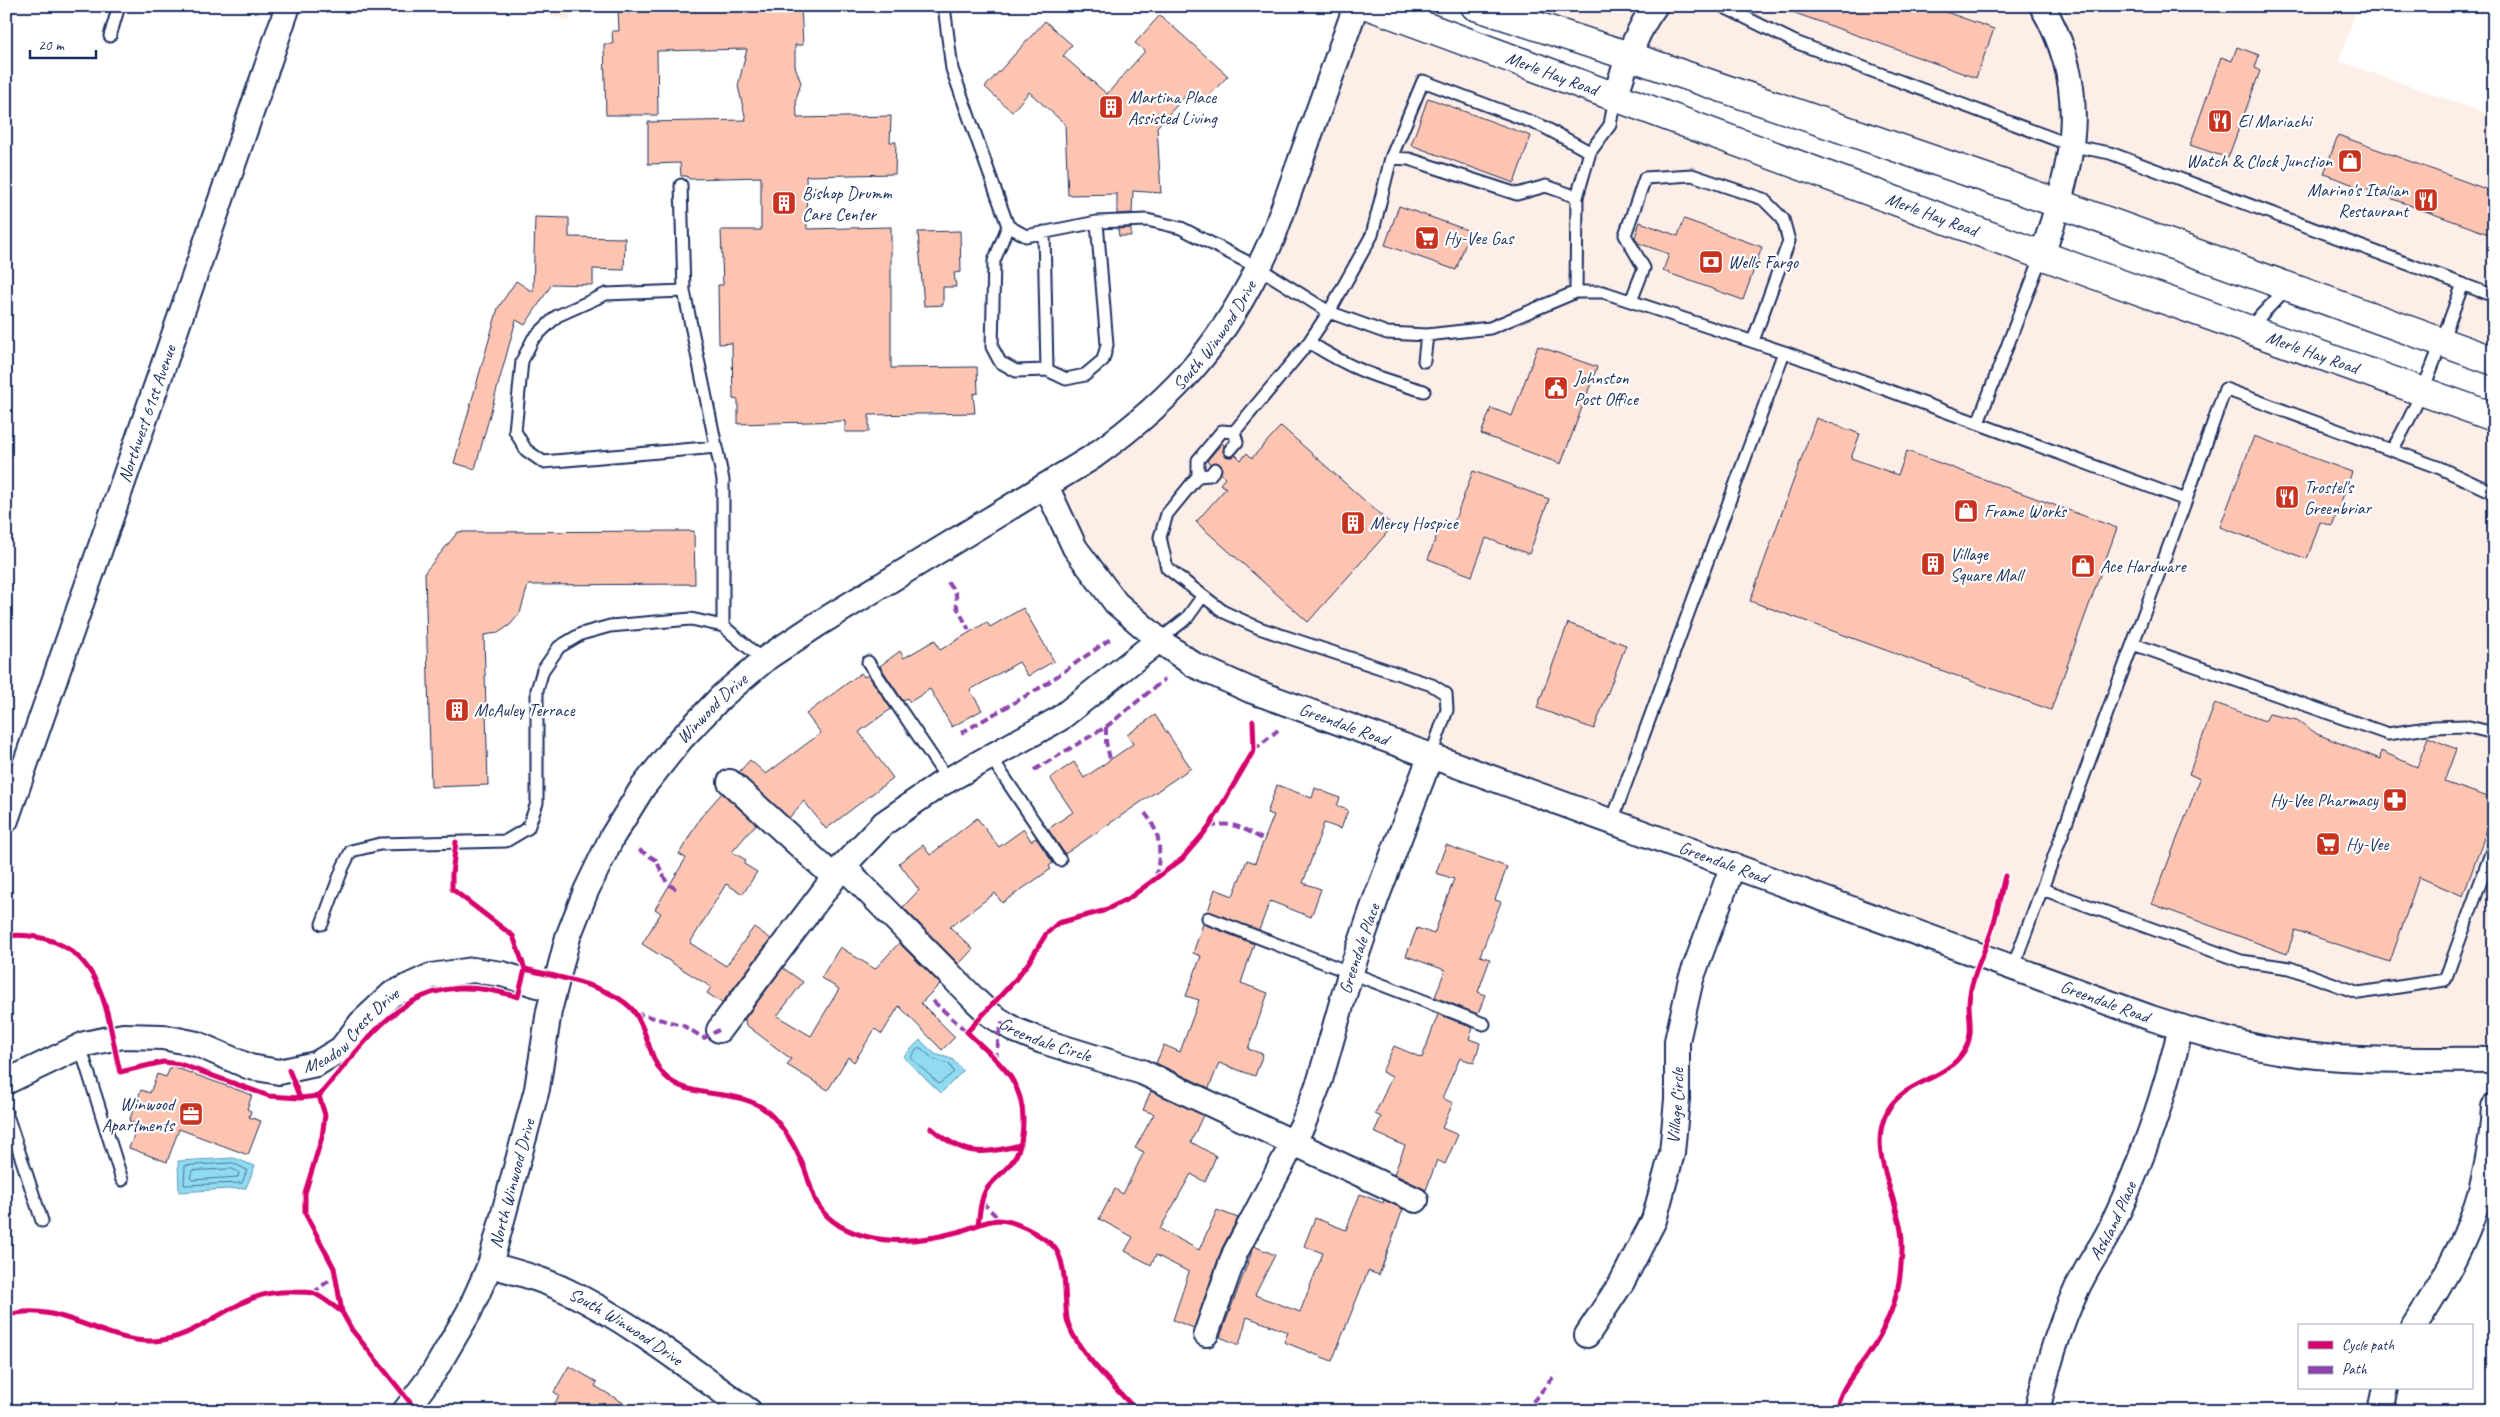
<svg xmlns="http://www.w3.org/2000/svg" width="2500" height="1417" viewBox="0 0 2500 1417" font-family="Caveat,sans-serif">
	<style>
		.built { fill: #feeee8 }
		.water { fill: #90dbf1; stroke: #6196b6 }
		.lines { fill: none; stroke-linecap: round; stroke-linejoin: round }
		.shore { stroke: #4a7499; stroke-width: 1 }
		.building { fill: #fdc5b1; stroke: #1b2f5e }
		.lane-casing { stroke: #1b2f5e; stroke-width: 15 }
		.street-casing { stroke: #1b2f5e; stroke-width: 28 }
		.secondary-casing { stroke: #1b2f5e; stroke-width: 31 }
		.lane { stroke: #fff; stroke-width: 11 }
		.street { stroke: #fff; stroke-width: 24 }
		.secondary { stroke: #fff; stroke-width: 28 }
		.quiet { stroke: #8e44ad; stroke-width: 4; stroke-dasharray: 8 4; stroke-linecap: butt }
		.cycleway-casing { stroke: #fff; stroke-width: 8 }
		.cycleway { stroke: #d6006c; stroke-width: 5 }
		.labels { text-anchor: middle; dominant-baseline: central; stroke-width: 4.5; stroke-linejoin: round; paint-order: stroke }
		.street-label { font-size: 18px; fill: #1b2f5e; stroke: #fff }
		.poi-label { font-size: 18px; fill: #1b2f5e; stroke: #fff; text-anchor: start }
	</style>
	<rect width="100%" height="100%" fill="#fff"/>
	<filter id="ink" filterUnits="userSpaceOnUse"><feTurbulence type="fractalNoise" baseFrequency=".02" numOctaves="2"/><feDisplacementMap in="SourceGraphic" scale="10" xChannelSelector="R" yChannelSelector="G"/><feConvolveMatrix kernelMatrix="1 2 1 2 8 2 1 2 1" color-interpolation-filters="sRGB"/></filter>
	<g filter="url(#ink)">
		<path class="built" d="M526 6H575L569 21Z
			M1356 6 2494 416V1060L2285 1052 1250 690 1116 603 1046 486 1091 458 1229 323Z
			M1513 6H2042L2053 24 2085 6H2358L2339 61 2494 116V362Z"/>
		<path class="water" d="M920 1040 935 1054 952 1059 963 1071 941 1093 903 1057Z
			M234 1158 255 1166 246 1188 179 1192 178 1161Z"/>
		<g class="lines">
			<path class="shore" d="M918 1048H921L933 1059 949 1064 954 1072 939 1084 911 1058Z
				M233 1163 247 1170 242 1183 184 1185 185 1166Z
				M232 1169 239 1172 238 1177 192 1180 190 1178 192 1171Z"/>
		</g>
		<path class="building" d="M634 6H801L803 45H795V66L801 83 796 99 797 118 891 116 890 142H896L895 174 806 176 807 229 891 227V368L977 367 978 393 973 394 975 413 869 415V432H845V421L738 424V400L733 399 732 343 719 344 718 285H723L721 230H761V177L689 179 687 176H681L680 163 648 164V122L746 120 738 86 747 49 657 51 658 115H606L604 44H613L612 31H619L618 9H634Z
			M1785 6H1929L1994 29 1976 78 1784 9Z
			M1160 15 1228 76 1202 103 1189 92 1157 127 1161 193 1133 191 1132 213 1117 214V194L1068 195 1065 124 1029 92 1012 112 985 87 1045 21 1072 45 1063 56 1107 94 1145 51 1135 43Z
			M2237 47 2259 55 2255 68 2260 71 2228 158 2190 145 2221 57 2232 61Z
			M1428 98 1531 136 1514 183 1411 145Z
			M2338 135 2494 192V236L2324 174Z
			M1399 206 1470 231 1456 270 1385 245Z
			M535 217 569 218V237L625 238 624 270 593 269V285L552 284 525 325 516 320 475 469 454 463 498 308 516 281 533 292Z
			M1684 219 1762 247 1743 300 1663 271 1669 254 1638 243 1635 237 1640 222 1678 236Z
			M1131 228V236H1119L1118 229Z
			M960 231 961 272 954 273 956 287H943V305L924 306 918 232Z
			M1538 346 1597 367 1561 464 1481 434 1491 408 1512 416Z
			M1816 418 1860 434 1851 458 1898 475 1907 451 2117 528 2051 710 1750 601Z
			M1281 426 1393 526 1308 622 1196 522 1226 488 1220 484 1225 478 1221 474 1222 466 1217 462 1210 464 1207 461 1222 443 1224 445 1223 452 1225 456 1232 457 1236 455 1241 460 1247 453 1252 458Z
			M2254 436 2352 472 2332 526 2320 522 2307 559 2220 527Z
			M1473 471 1549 499 1529 554 1486 538 1472 576 1428 559 1442 521 1453 525Z
			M694 531 695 584 528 585 520 613 510 625 498 633 484 635 488 785 431 787 425 572 458 532Z
			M1023 608 1054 661 1028 676 1019 662 970 690 982 710 952 727 930 689 910 702 907 698 903 701 880 666 900 651 904 658 935 640 940 650 987 622 990 627Z
			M1568 623 1626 645 1594 729 1537 708Z
			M861 673 864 677 868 675 891 709 859 732 893 778 826 829 804 801 789 818 739 772 750 760 766 774 821 733 806 714Z
			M2215 703 2265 721 2269 714 2297 720 2317 734 2380 759 2381 751 2417 767 2428 737 2456 749 2444 782 2494 799V810L2463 896 2419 877 2390 962 2295 930 2287 954 2152 904 2200 779 2189 774Z
			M1155 715 1191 768 1065 854 1048 829 1073 812 1050 778 1074 762 1084 778 1133 744 1127 735Z
			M1277 785 1312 798 1315 788 1340 798 1337 806 1348 810 1341 829 1324 823 1303 883 1321 889 1311 917 1270 901 1259 930 1208 911 1215 889 1233 896 1247 860 1255 863 1274 815 1267 813Z
			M722 793 756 824 732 852 746 860 744 864 757 872 743 894 726 884 690 943 726 966 754 927 771 939 722 1003 707 993 711 987 642 944 661 913 655 909 686 858 679 854 700 818Z
			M977 818 999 847 1024 829 1031 841 1036 838 1053 863 1049 866 1051 869 1002 903 995 893 950 927 973 949 959 964 903 907 919 890 899 863 923 845 930 855Z
			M1446 845 1507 867 1495 900 1501 902 1480 956 1490 959 1478 992 1485 995 1478 1014 1435 997 1445 970 1406 956 1417 928 1434 934 1454 879 1436 873Z
			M1203 924 1254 944 1241 983 1268 993 1248 1049 1263 1054 1255 1076 1219 1063 1209 1088 1156 1063 1164 1045 1180 1052 1199 1000 1186 996 1201 956 1193 953Z
			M899 943 940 984 921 1003 955 1037 942 1050 899 1006 882 1034 875 1029 854 1062 848 1057 828 1090 787 1065 791 1059 745 1024 746 1021 744 1020 783 968 803 982 777 1016 811 1036 839 989 821 978 840 947 875 969Z
			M1438 1014 1473 1028 1469 1039 1480 1043 1474 1063 1460 1058 1442 1098 1453 1103 1442 1128 1458 1135 1445 1164 1437 1160 1426 1190 1394 1174 1405 1146 1374 1132 1381 1117 1375 1114 1392 1077 1382 1072 1394 1046 1422 1058Z
			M171 1066 252 1095 247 1109 251 1111 249 1117 261 1121 248 1155 179 1129 167 1162 129 1148 138 1125 129 1121 141 1090 150 1093 157 1074 166 1077Z
			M1151 1091 1203 1115 1191 1142 1216 1156 1205 1182 1191 1174 1160 1229 1199 1250 1217 1210 1238 1218 1222 1248 1194 1328 1173 1320 1189 1272 1156 1255 1151 1265 1125 1251 1133 1237 1099 1219 1115 1189 1123 1194 1144 1152 1135 1148 1154 1114 1143 1110Z
			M1360 1194 1383 1203 1384 1200 1403 1209 1379 1275 1368 1271 1332 1361 1284 1342 1288 1332 1247 1317 1239 1345 1220 1337 1254 1246 1275 1255 1255 1295 1300 1312 1323 1253 1304 1246 1315 1218 1346 1230Z
			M569 1366 597 1382 595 1386 637 1411H550L559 1396 554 1392Z"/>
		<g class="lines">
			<defs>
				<path id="lane" d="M944 6 952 69 1008 226 1026 236 1097 222 1147 220 1181 228 1259 268 1329 312 1387 333 1427 335 1490 328 1576 292H1603L1784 352 2186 500 2013 967
					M1722 6 1795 42 2073 146 2110 153 2494 296
					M110 36 119 6
					M1391 158 1423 81 1542 126 1590 152 1610 125 1615 97
					M681 185 684 291
					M1577 197 1590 152
					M1008 226 994 261 992 347 1000 362 1016 371 1047 370
					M1044 232 1047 370 1066 379 1085 375 1103 360 1107 345 1097 222
					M1631 301 1644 268 1625 235 1645 178 1692 175 1763 199 1783 219 1789 241 1753 341
					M2249 328 2287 288
					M1309 342C1350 369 1378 378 1424 391
					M1424 361 1427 335
					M1978 423 2042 255
					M717 447 543 462 526 450 515 431 522 361 533 339 557 316 606 294 684 291 723 480V626
					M1230 450 1237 442 1234 432
					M2392 450C2423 399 2442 340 2463 284
					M1198 476 1210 475 1215 469
					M2186 500 2225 389 2440 468 2494 493
					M1159 640 1187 618 1202 597
					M2133 644 2388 734 2434 727 2465 726 2494 733
					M868 662 948 780
					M1431 755 1447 710 1446 694 1432 685 1259 628 1224 612 1167 568 1160 537 1167 514 1198 476V460L1222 431 1234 432 1309 342 1329 312 1372 235 1391 158 1409 159 1517 194 1546 186 1577 197 1576 292
					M990 756 1060 860
					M1612 821 1784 352
					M2042 889 2241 961 2290 968 2359 993 2445 980 2494 845
					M1208 918 1484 1024
					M322 924 343 867 351 851 380 844 506 841 528 828 537 803V690L543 670 559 647 581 634 610 626 691 619 723 626 764 661
					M80 1046 122 1180
					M6 1112 42 1221"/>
				<g id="street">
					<path d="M2042 6C2093 92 2072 167 2042 255"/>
					<path d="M1615 97C1625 67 1635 32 1655 6"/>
					<path id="s1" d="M1046 486 1075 548 1116 603 1159 640 1194 665 1250 690 2151 1018C2195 1032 2239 1045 2284 1052 2353 1063 2424 1059 2494 1060"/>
					<path d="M730 782 834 877"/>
					<path id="s2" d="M6 820 288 6"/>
					<path id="s3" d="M843 866 975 1000 991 1015 1015 1030 1042 1041 1142 1072 1416 1200"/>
					<path d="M719 1030 843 866 884 823 939 785 1059 719 1159 640"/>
					<path id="s4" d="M6 1082 85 1044 123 1036 163 1037 197 1044 250 1067 279 1072 316 1064 341 1049 361 1023 392 994 431 976 473 970 502 974 554 990"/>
					<path id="s5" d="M490 1265C516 1272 542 1279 567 1291 632 1322 690 1369 749 1411"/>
					<path d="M2414 1326C2463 1253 2489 1196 2494 1107"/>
					<path id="s6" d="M1206 1334 1235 1253 1303 1124 1320 1080 1350 974 1377 896 1431 755"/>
					<path id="s7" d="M1587 1335 1622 1282 1654 1220 1672 1153 1677 1099V1041L1691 979 1733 865"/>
					<path id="s8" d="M405 1411 434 1372 469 1312 490 1265 537 1089 549 1011 568 937 586 891 612 837 643 787 681 739 722 696 768 657 818 624 1091 458C1181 394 1228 338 1273 237L1356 6"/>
					<path id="s9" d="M2037 1411C2048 1363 2062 1314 2086 1271 2095 1254 2107 1239 2114 1221 2143 1159 2165 1094 2181 1027"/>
					<path d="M2380 1411 2385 1388"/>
				</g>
				<g id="secondary">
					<path id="s10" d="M1370 6 2090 273 2494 417"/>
					<path d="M1475 6 1629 56 2015 188 2494 361"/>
				</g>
			</defs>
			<use href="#lane" class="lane-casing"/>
			<use href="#street" class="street-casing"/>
			<use href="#secondary" class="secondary-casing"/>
			<use href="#lane" class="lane"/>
			<use href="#street" class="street"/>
			<use href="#secondary" class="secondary"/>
			<path class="quiet" d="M948 582 956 594 957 607 969 630
				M1106 727V742L1110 759
				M961 733 1043 686 1113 637
				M1254 750 1278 730
				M1034 770 1106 727 1165 679
				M1145 813C1162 835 1161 851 1156 877
				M1209 827C1233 820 1244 829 1264 840
				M639 850 656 860 667 883 677 890
				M933 1001 967 1032
				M635 1013 682 1025 704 1038 719 1030
				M996 1060 999 1033 1002 1022
				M982 1202 1000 1220
				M313 1293 336 1275
				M1525 1411 1556 1374"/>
			<defs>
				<path id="cycleway" d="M456 842 452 874V889L513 936 525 969
					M6 936C23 934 39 936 55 942 107 963 108 1025 120 1072L163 1062 180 1064 269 1096 300 1098
					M289 1070 300 1098 319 1096 325 1115 322 1137 305 1193V1213L334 1268 342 1312 352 1330 417 1411
					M319 1096C379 1026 414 964 518 997L525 969C556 977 616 986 635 1013 650 1034 649 1069 674 1083 703 1099 741 1089 768 1112 784 1127 797 1150 805 1170 814 1195 814 1210 840 1226 878 1247 921 1242 961 1231 974 1227 984 1221 998 1220 1015 1220 1039 1234 1052 1245 1068 1259 1064 1299 1067 1319 1073 1348 1117 1389 1137 1411
					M931 1128C963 1155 980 1156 1020 1145
					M978 1224C980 1214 980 1199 986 1190 994 1178 1009 1169 1016 1156 1021 1146 1023 1133 1023 1122 1024 1078 996 1060 967 1032L1015 980 1029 962 1046 934 1058 923 1103 911 1128 899 1182 859 1209 827 1254 750 1253 721
					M6 1316C57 1298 103 1343 153 1341 205 1339 237 1287 294 1292 300 1292 308 1292 313 1293 323 1297 333 1306 342 1312
					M1836 1411C1840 1388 1854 1374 1867 1356 1886 1329 1899 1298 1901 1265 1902 1255 1903 1241 1901 1231 1896 1193 1866 1148 1888 1110 1905 1080 1946 1081 1964 1051 1974 1036 1969 1020 1969 1003 1970 980 1983 956 1990 935 1997 916 2000 895 2005 876"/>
			</defs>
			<use href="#cycleway" class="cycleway-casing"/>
			<use href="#cycleway" class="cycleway"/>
		</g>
	</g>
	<defs>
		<symbol id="building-square" viewBox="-11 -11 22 22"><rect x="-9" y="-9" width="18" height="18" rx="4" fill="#c8321e" stroke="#fff"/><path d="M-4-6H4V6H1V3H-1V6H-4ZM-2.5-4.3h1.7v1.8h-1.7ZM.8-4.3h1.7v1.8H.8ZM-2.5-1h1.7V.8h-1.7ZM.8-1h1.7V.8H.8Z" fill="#fff"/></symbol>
		<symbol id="restaurant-square" viewBox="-11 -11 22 22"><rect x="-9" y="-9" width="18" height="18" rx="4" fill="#c8321e" stroke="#fff"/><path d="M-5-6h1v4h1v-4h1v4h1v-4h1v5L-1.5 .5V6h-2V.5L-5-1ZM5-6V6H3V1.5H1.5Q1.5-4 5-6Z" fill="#fff"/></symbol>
		<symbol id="shop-square" viewBox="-11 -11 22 22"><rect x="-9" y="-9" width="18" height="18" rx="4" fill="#c8321e" stroke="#fff"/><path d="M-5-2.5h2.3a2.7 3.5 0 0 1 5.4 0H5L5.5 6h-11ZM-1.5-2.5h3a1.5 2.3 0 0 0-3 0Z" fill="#fff"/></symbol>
		<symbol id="supermarket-square" viewBox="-11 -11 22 22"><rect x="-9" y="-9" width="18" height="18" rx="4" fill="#c8321e" stroke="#fff"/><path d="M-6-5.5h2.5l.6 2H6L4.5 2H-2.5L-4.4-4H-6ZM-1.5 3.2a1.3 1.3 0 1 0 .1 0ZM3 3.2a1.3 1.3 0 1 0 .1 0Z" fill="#fff"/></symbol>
		<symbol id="bank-square" viewBox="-11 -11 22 22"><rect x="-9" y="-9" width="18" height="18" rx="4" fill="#c8321e" stroke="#fff"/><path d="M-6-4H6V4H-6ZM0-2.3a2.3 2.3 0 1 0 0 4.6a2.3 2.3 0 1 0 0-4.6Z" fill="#fff"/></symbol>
		<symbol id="civic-square" viewBox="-11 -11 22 22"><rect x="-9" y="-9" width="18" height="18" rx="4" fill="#c8321e" stroke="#fff"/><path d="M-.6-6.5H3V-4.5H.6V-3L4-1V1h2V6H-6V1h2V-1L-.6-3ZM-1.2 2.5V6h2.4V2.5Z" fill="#fff"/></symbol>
		<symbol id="pharmacy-square" viewBox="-11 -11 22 22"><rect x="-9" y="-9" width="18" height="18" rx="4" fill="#c8321e" stroke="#fff"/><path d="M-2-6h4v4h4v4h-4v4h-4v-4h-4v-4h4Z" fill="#fff"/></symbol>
		<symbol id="office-square" viewBox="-11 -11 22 22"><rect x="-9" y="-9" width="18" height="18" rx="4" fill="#c8321e" stroke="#fff"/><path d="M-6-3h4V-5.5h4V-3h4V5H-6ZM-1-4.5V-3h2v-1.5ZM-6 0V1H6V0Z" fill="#fff"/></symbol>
	</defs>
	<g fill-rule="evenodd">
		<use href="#building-square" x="1097" y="93" width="28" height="28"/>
		<use href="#restaurant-square" x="2206" y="107" width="28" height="28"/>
		<use href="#shop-square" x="2336" y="147" width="28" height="28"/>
		<use href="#restaurant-square" x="2412" y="186" width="28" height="28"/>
		<use href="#building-square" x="770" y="189" width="28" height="28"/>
		<use href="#supermarket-square" x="1413" y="224" width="28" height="28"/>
		<use href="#bank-square" x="1697" y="248" width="28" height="28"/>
		<use href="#civic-square" x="1542" y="374" width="28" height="28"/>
		<use href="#restaurant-square" x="2273" y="483" width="28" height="28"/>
		<use href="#shop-square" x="1952" y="497" width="28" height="28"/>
		<use href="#building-square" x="1339" y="509" width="28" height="28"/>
		<use href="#building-square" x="1919" y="550" width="28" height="28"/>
		<use href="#shop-square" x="2069" y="552" width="28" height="28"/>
		<use href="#building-square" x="443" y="696" width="28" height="28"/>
		<use href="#pharmacy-square" x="2381" y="786" width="28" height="28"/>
		<use href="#supermarket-square" x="2314" y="830" width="28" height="28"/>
		<use href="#office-square" x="177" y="1100" width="28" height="28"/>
	</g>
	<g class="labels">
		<g class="street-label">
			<text stroke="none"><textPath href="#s10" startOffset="194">Merle Hay Road</textPath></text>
			<text stroke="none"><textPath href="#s10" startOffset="599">Merle Hay Road</textPath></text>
			<text stroke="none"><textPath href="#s8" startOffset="1411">South Winwood Drive</textPath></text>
			<text stroke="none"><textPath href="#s10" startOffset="1004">Merle Hay Road</textPath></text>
			<text stroke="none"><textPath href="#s2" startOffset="430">Northwest 61st Avenue</textPath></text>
			<text stroke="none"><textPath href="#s8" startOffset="780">Winwood Drive</textPath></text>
			<text stroke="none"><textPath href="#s1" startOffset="398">Greendale Road</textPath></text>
			<text stroke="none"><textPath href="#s1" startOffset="802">Greendale Road</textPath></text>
			<text stroke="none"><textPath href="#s6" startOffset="416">Greendale Place</textPath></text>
			<text stroke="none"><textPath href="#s1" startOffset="1208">Greendale Road</textPath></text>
			<text stroke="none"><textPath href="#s4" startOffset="375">Meadow Crest Drive</textPath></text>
			<text stroke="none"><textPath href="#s3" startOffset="270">Greendale Circle</textPath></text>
			<text stroke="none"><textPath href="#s7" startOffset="250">Village Circle</textPath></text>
			<text stroke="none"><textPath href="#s8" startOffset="254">North Winwood Drive</textPath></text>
			<text stroke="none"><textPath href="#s9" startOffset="206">Ashland Place</textPath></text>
			<text stroke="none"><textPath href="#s5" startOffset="150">South Winwood Drive</textPath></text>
		</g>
		<g class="poi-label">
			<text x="1128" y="97">Martina Place<tspan x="1128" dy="21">Assisted Living</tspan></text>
			<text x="2238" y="121">El Mariachi</text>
			<text x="2332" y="161" text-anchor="end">Watch &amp; Clock Junction</text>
			<text x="2408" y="190" text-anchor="end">Marino's Italian<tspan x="2408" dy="21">Restaurant</tspan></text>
			<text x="802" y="193">Bishop Drumm<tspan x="802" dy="21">Care Center</tspan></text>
			<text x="1444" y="238">Hy-Vee Gas</text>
			<text x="1728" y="262">Wells Fargo</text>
			<text x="1574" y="378">Johnston<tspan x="1574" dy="21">Post Office</tspan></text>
			<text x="2304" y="487">Trostel's<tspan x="2304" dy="21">Greenbriar</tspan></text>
			<text x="1984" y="511">Frame Works</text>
			<text x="1370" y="523">Mercy Hospice</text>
			<text x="1950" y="554">Village<tspan x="1950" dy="21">Square Mall</tspan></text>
			<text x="2100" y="566">Ace Hardware</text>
			<text x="474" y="710">McAuley Terrace</text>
			<text x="2378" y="800" text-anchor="end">Hy-Vee Pharmacy</text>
			<text x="2346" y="844">Hy-Vee</text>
			<text x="174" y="1104" text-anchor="end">Winwood<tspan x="174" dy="21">Apartments</tspan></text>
		</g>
	</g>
	<rect width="2500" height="1417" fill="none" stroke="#fff" stroke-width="25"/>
	<rect x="12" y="12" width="2475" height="1392" fill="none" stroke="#1b2f5e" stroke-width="2" filter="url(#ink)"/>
	<rect x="2298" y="1324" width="175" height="65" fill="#ffffff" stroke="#a4acbf"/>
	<rect x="2308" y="1341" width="25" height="8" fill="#d6006c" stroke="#a4acbf"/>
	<text x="2342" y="1350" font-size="15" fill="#1b2f5e">Cycle path</text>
	<rect x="2308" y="1366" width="25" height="8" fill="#8e44ad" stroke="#a4acbf"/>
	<text x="2342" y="1374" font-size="15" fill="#1b2f5e">Path</text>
	<path d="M30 50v8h66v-8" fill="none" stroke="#1b2f5e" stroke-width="2.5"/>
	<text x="38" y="50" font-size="15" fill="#1b2f5e" stroke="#ffffff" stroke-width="4" paint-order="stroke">20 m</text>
</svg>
